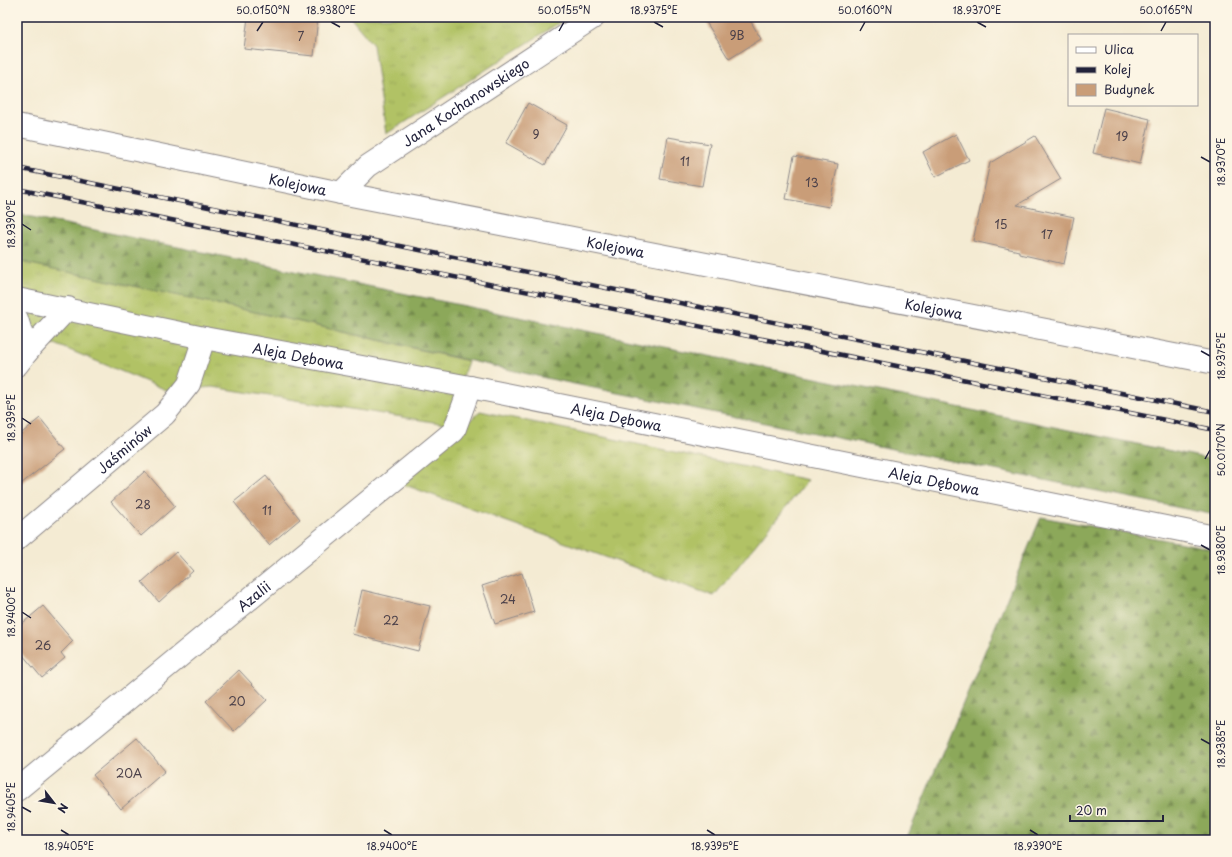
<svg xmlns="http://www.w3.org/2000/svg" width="1232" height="857" viewBox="0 0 1232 857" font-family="'Playpen Sans',sans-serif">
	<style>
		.grass { fill: url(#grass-tufts); stroke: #6a7250 }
		.forest { fill: url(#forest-firs); stroke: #57654a }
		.building { fill: #c99d78 }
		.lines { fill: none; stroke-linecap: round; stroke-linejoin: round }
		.minor-casing { stroke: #8b8687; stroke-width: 24 }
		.minor { stroke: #fff; stroke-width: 22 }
		.rail-casing { stroke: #22223b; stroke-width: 4.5 }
		.rail { stroke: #fcf5e5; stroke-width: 3; stroke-dasharray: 9; stroke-linecap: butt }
		.ticks { fill: none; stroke: #22223b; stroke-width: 1.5 }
		.labels { text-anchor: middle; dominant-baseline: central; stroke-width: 3; stroke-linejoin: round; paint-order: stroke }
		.number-label { font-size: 12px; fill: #4c414a }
		.street-label { font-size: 14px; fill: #22223b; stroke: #fcf5e5 }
		.neatline { fill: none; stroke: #22223b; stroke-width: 1.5 }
		.ticks-label { font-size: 10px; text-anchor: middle; fill: #22223b }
	</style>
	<defs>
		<pattern id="grass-tufts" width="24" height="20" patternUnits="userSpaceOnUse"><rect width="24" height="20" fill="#b1c265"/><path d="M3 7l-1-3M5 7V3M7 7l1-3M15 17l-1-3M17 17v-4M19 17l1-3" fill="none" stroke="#98a659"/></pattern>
		<pattern id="forest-firs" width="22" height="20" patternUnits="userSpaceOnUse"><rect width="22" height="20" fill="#8ca85a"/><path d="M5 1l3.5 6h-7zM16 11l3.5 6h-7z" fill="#72884c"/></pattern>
	</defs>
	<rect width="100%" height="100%" fill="#fcf5e5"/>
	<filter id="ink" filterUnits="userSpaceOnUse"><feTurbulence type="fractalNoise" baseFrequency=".025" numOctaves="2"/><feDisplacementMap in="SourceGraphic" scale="8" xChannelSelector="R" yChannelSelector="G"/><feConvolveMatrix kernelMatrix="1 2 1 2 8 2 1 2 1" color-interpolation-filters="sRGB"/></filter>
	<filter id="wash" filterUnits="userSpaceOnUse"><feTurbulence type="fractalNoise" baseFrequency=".012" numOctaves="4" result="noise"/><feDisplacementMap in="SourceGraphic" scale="16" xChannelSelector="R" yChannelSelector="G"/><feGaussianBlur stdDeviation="0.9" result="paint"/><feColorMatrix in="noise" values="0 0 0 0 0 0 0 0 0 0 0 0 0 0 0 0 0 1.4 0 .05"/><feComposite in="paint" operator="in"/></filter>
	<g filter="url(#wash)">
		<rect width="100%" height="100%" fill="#f4ebd3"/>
		<path class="grass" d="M350 17H568L386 134 373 45Z
			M17 261 283 318 468 361 446 424 213 387 169 391 55 344 17 351Z
			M480 411 808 480 714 596 402 484Z"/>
		<path class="forest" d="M17 214 1215 460V515L550 379 283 318 17 261Z
			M1041 517 1215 549V840H906Z"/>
		<g id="blocks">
			<path class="building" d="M248 17H318L314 56 244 49Z
				M703 17H748L761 39 729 59Z
				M528 103 567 125 545 165 506 143Z
				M1104 108 1150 119 1140 164 1093 153Z
				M956 134 969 160 935 177 923 152Z
				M1035 136 1061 179 1017 205 1074 217 1064 264 1019 254V251L973 241 990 163Z
				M668 137 710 144 702 186 660 179Z
				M794 156 838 164 829 207 786 199Z
				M40 418 65 449 17 487V437Z
				M145 471 175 506 141 536 111 502Z
				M266 476 300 519 269 545 234 502Z
				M176 552 193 571 159 602 142 582Z
				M522 573 534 612 495 624 482 586Z
				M362 590 430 606 418 651 352 634Z
				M43 606 73 641 61 653 65 658 42 678 17 648V628Z
				M239 670 267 700 234 731 206 701Z
				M137 738 165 771 121 809 93 775Z"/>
		</g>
	</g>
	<g filter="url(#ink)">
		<use href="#blocks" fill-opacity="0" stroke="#8b8687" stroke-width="1"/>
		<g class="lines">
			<defs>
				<g id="minor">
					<path id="s1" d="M17 125 341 193 1215 363"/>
					<path id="s2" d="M341 193 368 166 594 17"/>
					<path id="s3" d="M17 299 204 338 470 387 1215 537"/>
					<path d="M17 319 27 352"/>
					<path d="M17 365 27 352 68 308"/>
					<path id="s4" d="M17 539 165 414 189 384 204 338"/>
					<path id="s5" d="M17 790 454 431 470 387"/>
				</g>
			</defs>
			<use href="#minor" class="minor-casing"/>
			<use href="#minor" class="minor"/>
			<defs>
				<path id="rail" d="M17 168 1215 412
					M17 189 1215 430"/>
			</defs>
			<use href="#rail" class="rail-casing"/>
			<use href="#rail" class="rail"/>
		</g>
	</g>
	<path class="ticks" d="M331 22 340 27M654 22 663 27M977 22 986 27M257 31 263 22M559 31 564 22M860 31 865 22M1161 31 1166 22M1201 157 1210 162M22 224 31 230M1201 351 1210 356M22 418 31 424M1205 459 1210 450M1201 545 1210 550M22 612 31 618M1201 739 1210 744M22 807 31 812M61 830 69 835M384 830 392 835M707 830 715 835M1030 830 1038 835"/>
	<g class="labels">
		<g class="number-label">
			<text x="737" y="35">9B</text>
			<text x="301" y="36">7</text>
			<text x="536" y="134">9</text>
			<text x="1122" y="136">19</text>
			<text x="685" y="161">11</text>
			<text x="812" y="182">13</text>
			<text x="1001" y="224">15</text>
			<text x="1047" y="234">17</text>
			<text x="143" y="504">28</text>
			<text x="267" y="510">11</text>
			<text x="508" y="599">24</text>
			<text x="391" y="620">22</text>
			<text x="43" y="645">26</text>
			<text x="237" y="701">20</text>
			<text x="129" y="773">20A</text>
		</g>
		<g class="street-label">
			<text stroke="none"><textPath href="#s2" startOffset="155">Jana Kochanowskiego</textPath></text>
			<text stroke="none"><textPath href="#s1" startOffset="287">Kolejowa</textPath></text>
			<text stroke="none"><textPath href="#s1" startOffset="611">Kolejowa</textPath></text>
			<text stroke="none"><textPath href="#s1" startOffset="935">Kolejowa</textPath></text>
			<text stroke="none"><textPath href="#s3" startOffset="287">Aleja Dębowa</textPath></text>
			<text stroke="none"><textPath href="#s3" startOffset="611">Aleja Dębowa</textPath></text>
			<text stroke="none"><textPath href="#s4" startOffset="140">Jaśminów</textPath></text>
			<text stroke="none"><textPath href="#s3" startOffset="935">Aleja Dębowa</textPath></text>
			<text stroke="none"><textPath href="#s5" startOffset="306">Azalii</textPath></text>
		</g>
	</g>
	<rect width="1232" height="857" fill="none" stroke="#fcf5e5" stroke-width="44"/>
	<rect x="1068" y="34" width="130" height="72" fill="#fcf5e5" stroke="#a5a1a1"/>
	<rect x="1076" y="47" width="20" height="6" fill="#ffffff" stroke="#a5a1a1"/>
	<text x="1104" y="54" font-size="12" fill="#22223b">Ulica</text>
	<rect x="1076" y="67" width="20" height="6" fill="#22223b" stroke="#a5a1a1"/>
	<text x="1104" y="74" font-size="12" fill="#22223b">Kolej</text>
	<rect x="1076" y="84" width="20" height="12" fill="#c99d78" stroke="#a5a1a1"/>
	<text x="1104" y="94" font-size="12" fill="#22223b">Budynek</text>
	<g transform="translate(54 803) rotate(121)" stroke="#fcf5e5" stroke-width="3" paint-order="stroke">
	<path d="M0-3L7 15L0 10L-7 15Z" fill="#22223b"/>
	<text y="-6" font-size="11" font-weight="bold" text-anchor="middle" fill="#22223b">N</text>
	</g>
	<path d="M1070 815v6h93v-6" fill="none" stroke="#22223b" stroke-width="2"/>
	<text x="1076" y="815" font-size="12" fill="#22223b" stroke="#fcf5e5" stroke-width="3" paint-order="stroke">20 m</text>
	<rect x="22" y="22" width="1188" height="813" class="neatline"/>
	<g class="ticks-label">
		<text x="263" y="14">50.0150°N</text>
		<text x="331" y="14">18.9380°E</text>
		<text x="564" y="14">50.0155°N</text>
		<text x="654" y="14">18.9375°E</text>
		<text x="865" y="14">50.0160°N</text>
		<text x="977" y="14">18.9370°E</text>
		<text x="1166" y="14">50.0165°N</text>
		<text transform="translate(1221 162) rotate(-90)" y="4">18.9370°E</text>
		<text transform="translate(11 224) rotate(-90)" y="4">18.9390°E</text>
		<text transform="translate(1221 356) rotate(-90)" y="4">18.9375°E</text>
		<text transform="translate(11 418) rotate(-90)" y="4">18.9395°E</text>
		<text transform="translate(1221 450) rotate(-90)" y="4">50.0170°N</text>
		<text transform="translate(1221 550) rotate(-90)" y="4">18.9380°E</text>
		<text transform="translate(11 612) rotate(-90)" y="4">18.9400°E</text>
		<text transform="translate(1221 744) rotate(-90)" y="4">18.9385°E</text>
		<text transform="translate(11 807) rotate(-90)" y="4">18.9405°E</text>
		<text x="69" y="850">18.9405°E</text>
		<text x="392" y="850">18.9400°E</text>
		<text x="715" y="850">18.9395°E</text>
		<text x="1038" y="850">18.9390°E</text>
	</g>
</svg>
